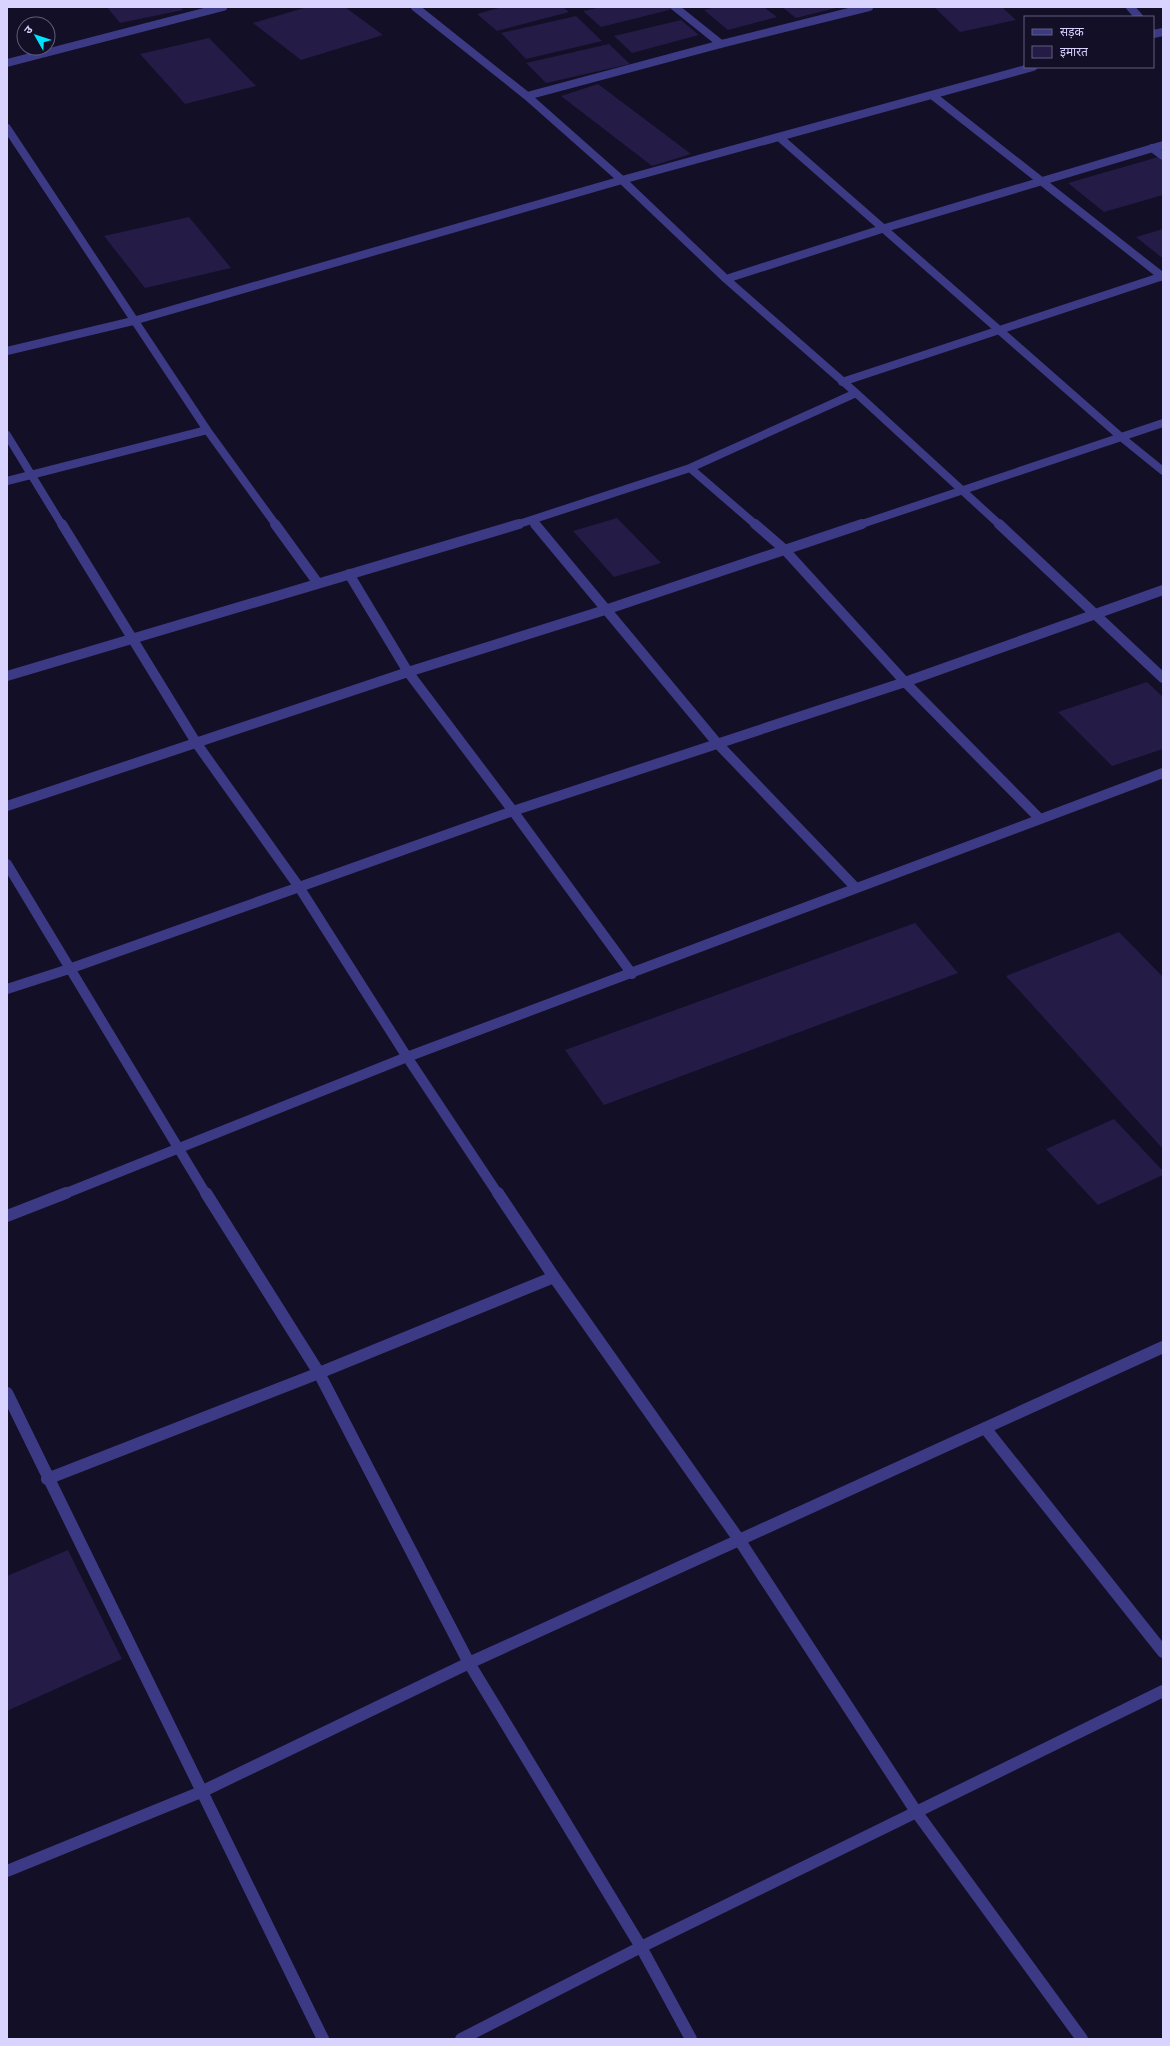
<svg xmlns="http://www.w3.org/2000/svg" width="1170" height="2046" viewBox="0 0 1170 2046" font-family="Quicksand,'Noto Sans Devanagari',sans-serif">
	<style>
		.building { fill: #241b47 }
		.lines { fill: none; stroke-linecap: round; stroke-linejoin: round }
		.street-far2 { stroke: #3d3a85; stroke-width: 8 }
		.street-far1 { stroke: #3d3a85; stroke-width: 10 }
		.street { stroke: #3d3a85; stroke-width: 12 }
	</style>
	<rect width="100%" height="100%" fill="#130f26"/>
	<path class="building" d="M107 7H180L183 10 120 23Z
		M307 7H345L383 35 301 60 253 23Z
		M502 7H563L569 12 497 31 477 14Z
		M601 7H670L673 9 601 27 583 11Z
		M717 7H764L777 17 728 30 704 10Z
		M782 7H836V8L796 18Z
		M934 7H1002L1016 20 960 32Z
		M576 16 602 41 526 59 501 33Z
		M681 20 699 35 632 53 614 36Z
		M209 38 256 86 185 104 140 54Z
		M609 44 630 64 546 83 526 63Z
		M598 84 691 154 652 166 561 96Z
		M1158 157 1163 161V195L1104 212 1068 183Z
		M189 217 231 268 145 288 104 236Z
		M1163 229V256L1161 257 1136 237Z
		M617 518 661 563 614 577 573 531Z
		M1147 682 1163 697V749L1112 766 1058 712Z
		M915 923 958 973 604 1105 565 1050Z
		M1119 932 1163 977V1149L1006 976Z
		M1114 1119 1163 1171V1175L1098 1205 1046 1149Z
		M68 1550 122 1659 7 1711V1576Z"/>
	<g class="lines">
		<path class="street-far2" d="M415 7 527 96 622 180 726 279 856 393 1000 525
			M675 7 721 44
			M1130 7 1139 17
			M1153 34 1163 32
			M7 63 223 7
			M932 95 1163 277
			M527 96 721 44 869 7
			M7 128 207 430 276 525
			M779 137 1121 437 1163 471
			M1152 148 1163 156
			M726 279 885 228 1163 145
			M7 351 133 321 622 180 1033 67
			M842 382 1163 276
			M7 435 62 525
			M690 468 756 525
			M7 481 207 430
			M532 520 536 525
			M516 525 690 468 856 393
			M859 525 1163 423"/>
		<path class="street-far1" d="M62 524 197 744 299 887 407 1057 498 1194
			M275 524 317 582
			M535 524 717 743 855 887
			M755 524 784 549 905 682 1040 819
			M999 524 1163 678
			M349 574 408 672 513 811 632 974
			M7 676 519 524
			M7 806 408 672 605 610 862 524
			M7 864 206 1194
			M7 989 69 969 513 811 905 682 1163 590
			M64 1194 407 1057 1163 773"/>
		<path class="street" d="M206 1193 319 1373 469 1663 641 1947 691 2039
			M498 1193 554 1277 740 1541 917 1813 1082 2039
			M7 1216 66 1193
			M7 1393 323 2039
			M985 1428 1163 1652
			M47 1479 319 1373 554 1277
			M7 1871 201 1792 469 1663 1163 1347
			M461 2039 641 1947 1163 1691"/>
	</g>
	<rect width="1170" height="2046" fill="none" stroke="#d9d4ff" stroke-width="16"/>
	<rect x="1024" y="16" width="130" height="52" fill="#130f26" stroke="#625e7d"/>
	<rect x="1032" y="29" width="20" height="6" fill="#3d3a85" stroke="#625e7d"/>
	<text x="1060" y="36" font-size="12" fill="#d9d4ff">सड़क</text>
	<rect x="1032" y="46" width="20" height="12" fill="#241b47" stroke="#625e7d"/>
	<text x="1060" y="56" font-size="12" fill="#d9d4ff">इमारत</text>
	<g transform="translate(36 36) rotate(309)"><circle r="19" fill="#130f26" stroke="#625e7d"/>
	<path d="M0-3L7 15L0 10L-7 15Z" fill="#00e5ff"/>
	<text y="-6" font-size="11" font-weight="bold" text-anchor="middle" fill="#d9d4ff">उ</text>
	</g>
</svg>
